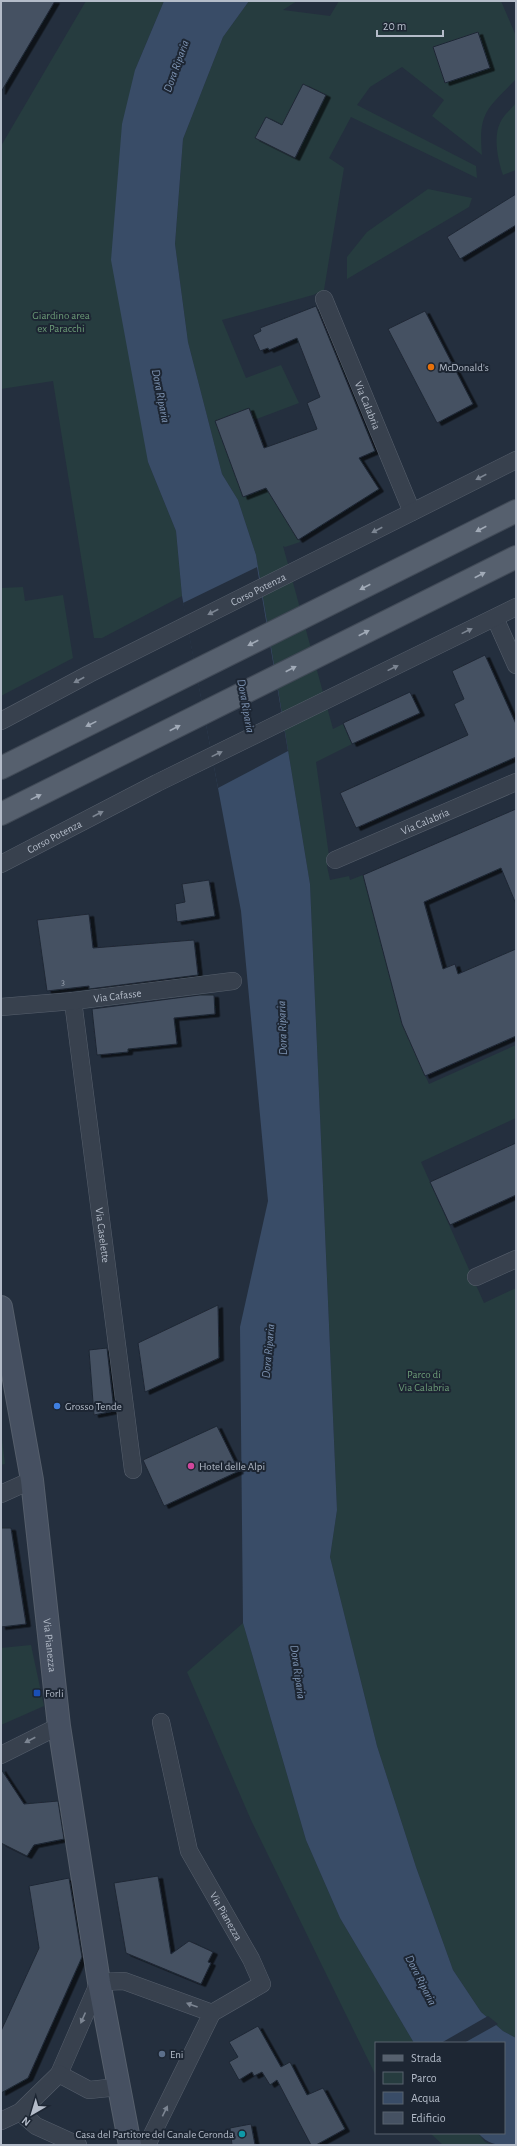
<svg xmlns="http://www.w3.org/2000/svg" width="517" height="2146" viewBox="0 0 517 2146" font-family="'Alegreya Sans',sans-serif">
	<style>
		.green { fill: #263c3f; fill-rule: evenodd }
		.water { fill: #394c67 }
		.pier { fill: #242f3e }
		.building { fill: #455162; stroke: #1f2835; filter: url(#shadow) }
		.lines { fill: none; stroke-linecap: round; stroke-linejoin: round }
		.street-casing { stroke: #565f6c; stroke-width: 18 }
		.secondary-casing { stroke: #565f6c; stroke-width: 24 }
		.primary-casing { stroke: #414a57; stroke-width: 24 }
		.street { stroke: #38414e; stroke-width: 17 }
		.secondary { stroke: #465061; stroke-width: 22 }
		.primary { stroke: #56606e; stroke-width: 22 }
		.oneway { fill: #7c8592 }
		.oneway2 { fill: #a1aab7 }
		.food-dot { fill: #e8710a; stroke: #1d2633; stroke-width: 1.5 }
		.shop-dot { fill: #3f7fe0; stroke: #1d2633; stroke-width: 1.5 }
		.hotel-dot { fill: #d1479c; stroke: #1d2633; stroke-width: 1.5 }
		.transit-dot { fill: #1a4fb4; stroke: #1d2633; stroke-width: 1.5 }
		.service-dot { fill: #5c6f8a; stroke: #1d2633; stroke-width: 1.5 }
		.culture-dot { fill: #0f9aa8; stroke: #1d2633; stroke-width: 1.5 }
		.labels { text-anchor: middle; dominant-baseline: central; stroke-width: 4; stroke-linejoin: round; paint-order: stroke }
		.number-label { font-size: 9px; fill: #98a1af }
		.park-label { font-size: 11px; fill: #6b9a76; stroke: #1d2633 }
		.poi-label { font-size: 11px; fill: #b4bcc9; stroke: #1d2633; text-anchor: start }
		.street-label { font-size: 11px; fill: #b4bcc9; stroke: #1d2633 }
		.water-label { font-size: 12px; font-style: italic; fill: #7c92b1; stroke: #1d2633 }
	</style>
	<defs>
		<filter id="shadow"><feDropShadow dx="4.5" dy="2.5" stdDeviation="0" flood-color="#0009"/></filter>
	</defs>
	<rect width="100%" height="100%" fill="#242f3e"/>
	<path class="green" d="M86 1H164L135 70 148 462 176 531 182 596 102 638H94L53 381 1 389V146Z
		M249 1H297L283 10 330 16 339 1H501L516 36V79C488 109 478 111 482 155L432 116 444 100 402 67 370 87 357 105 476 166 477 178 351 117 329 158 344 168 324 290 313 295 222 320 246 378 281 365 299 403 254 420 249 408 215 421 243 497 280 483 300 542 285 547 283 546 333 729 343 724 352 744 316 762 329 856 327 866 330 880 349 876 350 880 363 875 402 1024 429 1084 516 1045V1118L421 1162 484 1303 516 1288V2038L503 2031 481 2012 453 1970 416 1867 377 1746 330 1557 337 1510 310 884 256 555 238 500 222 474 188 342 175 244 183 139 223 37ZM478 33 445 83V82L433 47ZM303 84 326 95 295 158 256 138 266 117 282 125Z
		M516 103V170L503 175C498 161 493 137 500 123 503 116 511 109 516 103Z
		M428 189 472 198 469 207 347 279V257L367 232Z
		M23 587 25 601 63 595 73 658 1 696V588Z
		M1 1431 5 1464 1 1465Z
		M243 1623 306 1840 340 1918 414 2043H376V2076L251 1820 187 1672Z
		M31 1645 44 1706 1 1725V1648Z
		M430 2133H478L485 2142 492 2145H443Z"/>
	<path class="water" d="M164 1H249L223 37 183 139 175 244 188 342 222 474 238 500 256 555 310 884 337 1510 330 1557 377 1746 416 1867 453 1970 481 2012 503 2031 516 2038V2145C498 2145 490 2146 478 2133H504V2043H414L340 1918 306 1840 243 1623 240 1327 268 1201 241 911 182 596 176 531 148 462 111 260 122 124 135 70Z"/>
	<path class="pier" d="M257 567 288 751 218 788 183 603Z
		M488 2016 498 2024 464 2043H441Z"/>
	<path class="building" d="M1 1H55L1 92Z
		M478 32 490 68 445 83 433 47Z
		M303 84 326 95 295 158 255 138 266 117 282 125Z
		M516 194V225L460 259 447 237Z
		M316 306 375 451 359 458 379 489 298 540 266 488 243 497 215 421 249 408 264 448 317 429 307 403 320 397 297 338 269 350 268 348 260 351 253 335 261 331 260 328Z
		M425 311 473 404 437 423 388 329Z
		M485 655 516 724V757L356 828 340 793 468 735 454 704 464 699 452 671Z
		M410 692 420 713 352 744 343 723Z
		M516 809V904L501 868 424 902 443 969 455 964 458 974 516 949V1036L425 1076 402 1024 363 875Z
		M209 880 215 916 177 922 175 904 185 902 182 884Z
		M89 914 93 948 194 940 198 975 89 989V986L47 991 37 920Z
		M200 995H214L215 1014 174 1018 177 1044 128 1049V1052L97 1055 92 1009Z
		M516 1143V1195L450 1225 430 1182Z
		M218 1305 219 1358 145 1392 138 1343Z
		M107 1348 114 1411 94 1415 89 1350Z
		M217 1426 239 1471 164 1506 143 1460Z
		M1 1528H11L26 1624 1 1627Z
		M1 1769 24 1804 58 1801 64 1839 34 1845 27 1856 1 1843Z
		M158 1876 171 1954 189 1941 213 1952 208 1962 211 1963 201 1984 126 1953 114 1883Z
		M69 1878 82 1957 28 2078 1 2093V2031L39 1948 29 1886Z
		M258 2026 281 2067 290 2062 307 2095 323 2088 345 2129 316 2145H311L277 2080 270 2085 262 2072 254 2076 252 2072 239 2080 229 2062 238 2057 229 2042Z
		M251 2124 255 2145H232L230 2128Z"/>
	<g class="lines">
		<defs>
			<g id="street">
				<path id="s1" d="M324 299 412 512"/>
				<path d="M495 618 516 665"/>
				<path id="s2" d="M1 721 89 674 516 460"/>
				<path id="s3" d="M335 860 516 782"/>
				<path id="s4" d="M1 864 157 783 516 607"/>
				<path id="s5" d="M73 1001 133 1470"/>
				<path id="s6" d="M1 1007 73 1001 233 981"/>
				<path d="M476 1277 516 1259"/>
				<path d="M1 1494 32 1480"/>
				<path id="s7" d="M161 1722 189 1851 251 1959 262 1984 212 2013"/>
				<path d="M1 1755 59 1726"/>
				<path d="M59 2074 99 1982 124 1981 212 2013 147 2145"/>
				<path d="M20 2112 36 2126 78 2145"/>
				<path d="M1 2121 20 2112 59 2074 89 2090 118 2087"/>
			</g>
			<g id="secondary">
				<path id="s8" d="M1 1307 32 1480 59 1726 99 1982 130 2145"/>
			</g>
			<path id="primary" d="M1 768 516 511
				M1 814 516 557"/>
		</defs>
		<use href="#street" class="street-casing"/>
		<use href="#secondary" class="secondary-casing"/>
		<use href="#primary" class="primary-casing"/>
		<use href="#street" class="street"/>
		<use href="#secondary" class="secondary"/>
		<use href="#primary" class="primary"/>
	</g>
	<defs><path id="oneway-solid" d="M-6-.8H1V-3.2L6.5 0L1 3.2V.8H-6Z"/></defs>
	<g class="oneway">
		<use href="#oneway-solid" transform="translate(481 477) rotate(153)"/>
		<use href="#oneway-solid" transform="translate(377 530) rotate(153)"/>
		<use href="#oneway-solid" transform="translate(213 612) rotate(153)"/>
		<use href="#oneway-solid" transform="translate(467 631) rotate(-26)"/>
		<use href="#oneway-solid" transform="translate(393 668) rotate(-26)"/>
		<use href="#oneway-solid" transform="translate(79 680) rotate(152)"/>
		<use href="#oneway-solid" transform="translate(217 754) rotate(-26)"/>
		<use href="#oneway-solid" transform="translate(98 814) rotate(-27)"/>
		<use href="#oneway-solid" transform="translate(30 1740) rotate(153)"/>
		<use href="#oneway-solid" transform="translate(192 2005) rotate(-160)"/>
		<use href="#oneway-solid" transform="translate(83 2018) rotate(114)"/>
		<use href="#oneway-solid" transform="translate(165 2111) rotate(-64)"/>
	</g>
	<g class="oneway2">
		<use href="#oneway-solid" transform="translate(481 529) rotate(153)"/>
		<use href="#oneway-solid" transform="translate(480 575) rotate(-27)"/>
		<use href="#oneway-solid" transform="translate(365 587) rotate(153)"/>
		<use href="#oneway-solid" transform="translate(364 633) rotate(-27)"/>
		<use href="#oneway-solid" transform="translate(253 643) rotate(153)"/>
		<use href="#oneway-solid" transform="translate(291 669) rotate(-27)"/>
		<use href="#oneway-solid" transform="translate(91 724) rotate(154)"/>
		<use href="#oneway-solid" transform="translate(175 728) rotate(-27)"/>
		<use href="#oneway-solid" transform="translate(36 797) rotate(-26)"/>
	</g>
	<circle class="food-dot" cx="431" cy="367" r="4"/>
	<circle class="shop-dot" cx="57" cy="1406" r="4"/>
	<circle class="hotel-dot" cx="191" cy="1466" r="4"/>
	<rect class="transit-dot" x="33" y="1689" width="8" height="8" rx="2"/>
	<circle class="service-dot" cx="162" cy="2054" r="4"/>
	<circle class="culture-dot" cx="242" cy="2134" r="4"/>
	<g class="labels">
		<g class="number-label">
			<text x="63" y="982">3</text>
		</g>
		<g class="park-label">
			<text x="61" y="315">Giardino area<tspan x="61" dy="13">ex Paracchi</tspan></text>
			<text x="424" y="1374">Parco di<tspan x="424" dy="13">Via Calabria</tspan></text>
		</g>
		<g class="poi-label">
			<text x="439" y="367">McDonald's</text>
			<text x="65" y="1406">Grosso Tende</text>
			<text x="199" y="1466">Hotel delle Alpi</text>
			<text x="45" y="1693">Forli</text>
			<text x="170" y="2054">Eni</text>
			<text x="234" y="2134" text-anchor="end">Casa del Partitore del Canale Ceronda</text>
		</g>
		<g class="street-label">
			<text stroke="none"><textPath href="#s1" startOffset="115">Via Calabria</textPath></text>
			<text stroke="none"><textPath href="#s2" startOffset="289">Corso Potenza</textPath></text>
			<text stroke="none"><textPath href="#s3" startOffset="98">Via Calabria</textPath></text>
			<text stroke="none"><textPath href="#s4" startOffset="60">Corso Potenza</textPath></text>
			<text stroke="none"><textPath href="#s6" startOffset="117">Via Cafasse</textPath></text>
			<text stroke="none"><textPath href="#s5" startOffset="236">Via Caselette</textPath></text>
			<text stroke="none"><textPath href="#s8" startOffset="342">Via Pianezza</textPath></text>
			<text stroke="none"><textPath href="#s7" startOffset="207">Via Pianezza</textPath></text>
		</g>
		<g class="water-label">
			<text transform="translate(176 66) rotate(-70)">Dora Riparia</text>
			<text transform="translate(161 396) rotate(79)">Dora Riparia</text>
			<text transform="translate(246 706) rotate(80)">Dora Riparia</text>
			<text transform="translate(282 1028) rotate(-92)">Dora Riparia</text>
			<text transform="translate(268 1351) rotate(-85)">Dora Riparia</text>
			<text transform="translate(298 1672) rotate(82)">Dora Riparia</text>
			<text transform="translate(421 1980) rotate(63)">Dora Riparia</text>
		</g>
	</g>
	<rect width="517" height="2146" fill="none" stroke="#b4bcc9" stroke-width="4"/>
	<rect x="375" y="2042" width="130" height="92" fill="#1d2633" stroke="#59626f"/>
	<rect x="383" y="2055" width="20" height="6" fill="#56606e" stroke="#59626f"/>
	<text x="411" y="2062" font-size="12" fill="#b4bcc9">Strada</text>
	<rect x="383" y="2072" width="20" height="12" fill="#263c3f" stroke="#59626f"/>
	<text x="411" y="2082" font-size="12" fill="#b4bcc9">Parco</text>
	<rect x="383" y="2092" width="20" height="12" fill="#394c67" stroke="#59626f"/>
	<text x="411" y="2102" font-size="12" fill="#b4bcc9">Acqua</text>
	<rect x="383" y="2112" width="20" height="12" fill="#455162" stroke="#59626f"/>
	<text x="411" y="2122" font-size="12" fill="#b4bcc9">Edificio</text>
	<g transform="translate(32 2114) rotate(218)" stroke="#1d2633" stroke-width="3" paint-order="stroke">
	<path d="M0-3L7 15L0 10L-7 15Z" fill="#b4bcc9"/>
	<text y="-6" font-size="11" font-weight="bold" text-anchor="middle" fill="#b4bcc9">N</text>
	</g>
	<path d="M377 30v6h66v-6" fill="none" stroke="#b4bcc9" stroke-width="2"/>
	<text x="383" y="30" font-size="12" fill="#b4bcc9" stroke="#1d2633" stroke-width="3" paint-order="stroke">20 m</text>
</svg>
